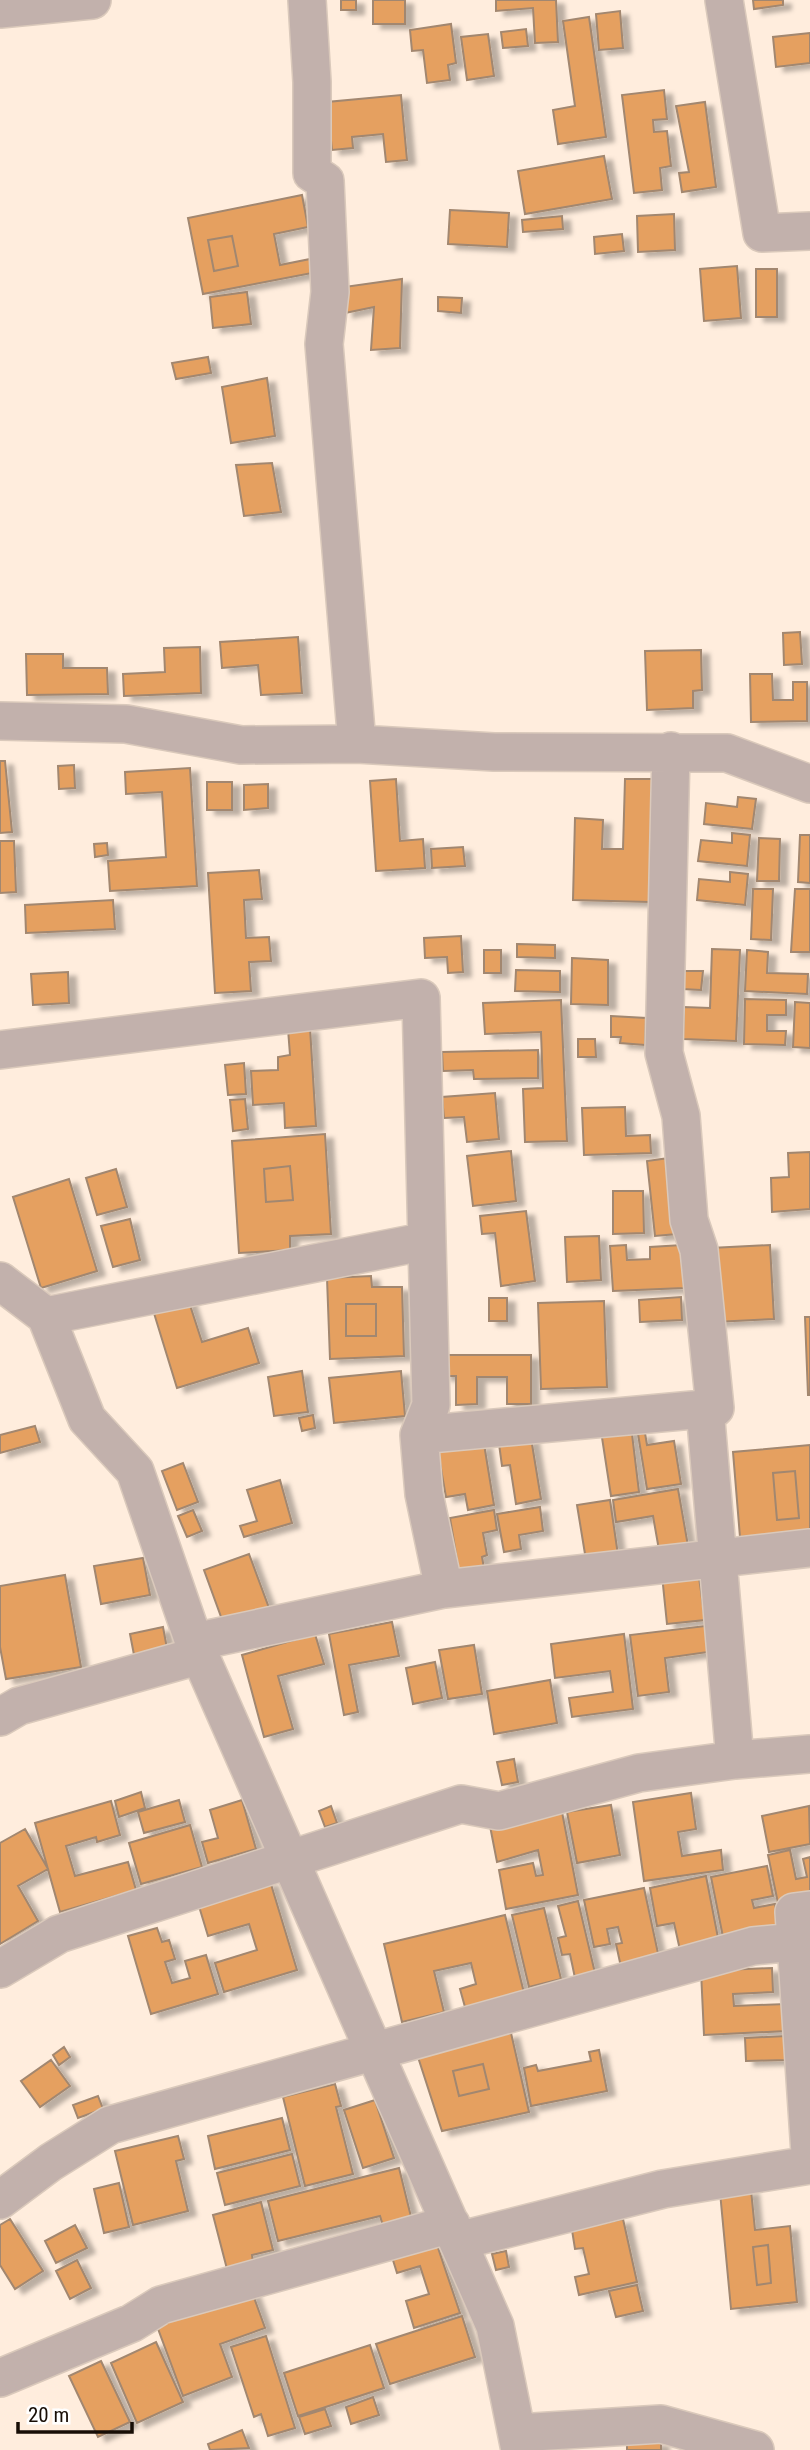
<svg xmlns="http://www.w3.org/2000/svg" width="810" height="2450" viewBox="0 0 810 2450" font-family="'Roboto Condensed',sans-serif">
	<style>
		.building { fill: #e5a061; stroke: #a2876f; stroke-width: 2; fill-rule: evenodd; filter: url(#shadow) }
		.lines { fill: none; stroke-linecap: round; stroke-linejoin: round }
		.street-casing { stroke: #dac9bb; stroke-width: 40 }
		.street { stroke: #c2b1ac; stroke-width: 37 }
	</style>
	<defs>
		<filter id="shadow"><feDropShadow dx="8" dy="4.5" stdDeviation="2" flood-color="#0004"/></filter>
	</defs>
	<rect width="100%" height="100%" fill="#ffeddd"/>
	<path class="building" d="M341 0H356V10H341Z
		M373 0H405V24H373Z
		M496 0H556L558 42 535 43 533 8 496 11Z
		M753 0H783V5L754 9Z
		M620 11 623 48 599 50 596 14Z
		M589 17 606 137 558 144 553 110 575 106 563 21Z
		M451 24 456 63 448 65 450 80 427 83 423 50 412 51 410 30Z
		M526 29 528 46 503 48 501 32Z
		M810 33V63L776 67 773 37Z
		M488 34 494 76 467 80 461 37Z
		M664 90 667 119 653 120 654 132 667 131 671 166 660 168 662 190 634 193 622 95Z
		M401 95 407 160 386 162 383 134 352 137 353 148 332 150 327 102Z
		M705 102 716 187 682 192 679 173 689 172 676 106Z
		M604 156 612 199 525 214 518 171Z
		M302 195 308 227 274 234 280 265 310 259 312 273 203 294 188 218ZM232 236 238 266 214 271 208 240Z
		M450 210 509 213 507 247 448 244Z
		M674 214 675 250 638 252 637 216Z
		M562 216 563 229 523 232 522 220Z
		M622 234 624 251 595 254 594 237Z
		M232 236 238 266 214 271 208 240Z
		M737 266 741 318 704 321 700 269Z
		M756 269H777V317H756Z
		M402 279 400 348 371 350 374 307 345 313 344 287Z
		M247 292 251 324 213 328 210 297Z
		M438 297 462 298 461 313 438 311Z
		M208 357 211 373 176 379 172 363Z
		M267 378 275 436 231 443 222 387Z
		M272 463 281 512 244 516 236 465Z
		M800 632 802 664 784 665 783 633Z
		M298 637 302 693 261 695 258 665 222 668 220 642Z
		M200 647 201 693 124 696 123 674 165 672 164 648Z
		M701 650 702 690 693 691V708L647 710 645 651Z
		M26 654H63V668H107L108 694 27 695Z
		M750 674H772L773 700H793V682H807V721L751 722Z
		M0 761H5L12 832 0 833Z
		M74 765 75 788 59 789 58 766Z
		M190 768 197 886 110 891 108 861 166 857 162 792 126 794 125 772Z
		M396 779 400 841 423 839 425 868 376 871 370 781Z
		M625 779H654L650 902 573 900 575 818 603 820 602 849H623Z
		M207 782H232V810H207Z
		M268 784V808L244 810V785Z
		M738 797 756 799 752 829 704 824 706 803 737 807Z
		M732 833 750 835 747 866 698 861 701 840 732 843Z
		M800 835H810V883L798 882Z
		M759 838 780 839 779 881H757Z
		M0 841H14L16 892 0 893Z
		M107 843 108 855 95 857 94 844Z
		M463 847 465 866 432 868 431 849Z
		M259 870 262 899 244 900 246 938 269 937 271 961 249 962 251 991 215 993 208 873Z
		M730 872 748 874 745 905 697 900 699 879 730 882Z
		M753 889H773L771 940 751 939Z
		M795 889H810V952H791Z
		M113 900 115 929 26 933 25 905Z
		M461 936 463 972 448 973 447 957 425 958 424 938Z
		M517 944 555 945V958L517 957Z
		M712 949 740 950 736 1041 683 1039 684 1007 710 1008Z
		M484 950H501V973H484Z
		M747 950 768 952 767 973 808 974 807 994 745 991Z
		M572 958 608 960V1005L571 1004Z
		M516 970 560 971V992L515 991Z
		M683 971H703L701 990 682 989Z
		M68 972 69 1003 33 1005 31 974Z
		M745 999 786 1000V1015H767V1031H786L785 1045 744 1044Z
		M561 1000 567 1141 525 1142 523 1089 543 1088 541 1032 485 1034 483 1003Z
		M795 1002 810 1003V1048L793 1047Z
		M611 1016 646 1018 645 1045 620 1043 621 1037H611Z
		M310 1028 316 1126 285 1128 284 1103 253 1105 251 1071 278 1070V1057L290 1055 288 1029Z
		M578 1039H595L596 1057H578Z
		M538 1050V1078L474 1079 473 1070 443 1071 442 1052Z
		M244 1063 246 1094 228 1095 225 1065Z
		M495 1093 499 1139 467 1142 464 1117 444 1118 442 1097Z
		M245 1099 248 1129 233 1131 230 1100Z
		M625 1107 626 1136 650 1135 651 1153 584 1155 582 1108Z
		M325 1134 331 1234 290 1236V1250L239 1253 232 1141ZM290 1166 293 1200 266 1202 264 1169Z
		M511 1151 516 1201 473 1206 467 1156Z
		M810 1152V1209L772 1212 771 1178 789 1177 788 1153Z
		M669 1158 677 1234 655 1236 647 1161Z
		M290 1166 293 1200 266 1202 264 1169Z
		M116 1169 127 1207 97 1215 86 1178Z
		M69 1179 97 1271 41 1288 13 1197Z
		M613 1191H643L644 1233 613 1234Z
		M526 1211 535 1281 501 1286 495 1233 482 1234 480 1216Z
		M130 1219 140 1260 113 1267 101 1226Z
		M599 1236 601 1280 567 1282 565 1237Z
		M626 1245 627 1260 650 1259V1247L682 1245 684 1288 613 1291 610 1246Z
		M770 1245 774 1319 715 1322 711 1248Z
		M371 1276 372 1287H402L404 1356 330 1359 327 1278ZM346 1304H376V1336H346Z
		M681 1297 682 1320 640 1322 639 1300Z
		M489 1298H507V1321H489Z
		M188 1299 202 1342 248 1328 259 1363 177 1388 153 1310Z
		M604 1301 607 1387 541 1389 538 1303Z
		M346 1304H376V1336H346Z
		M805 1317H810V1395H808Z
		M443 1355H531V1404H507V1377H477V1404L456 1405V1376H443Z
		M302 1371 308 1412 274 1416 268 1377Z
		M401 1371 405 1416 334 1423 329 1378Z
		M313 1415 315 1428 302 1431 299 1418Z
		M35 1426 40 1442 0 1453V1435Z
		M631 1426 639 1492 611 1496 601 1431Z
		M645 1433 647 1445 674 1441 681 1484 647 1489 638 1434Z
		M531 1438 541 1499 516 1504 510 1465 502 1466 499 1444Z
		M484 1444 494 1505 468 1510 465 1494 446 1497 438 1452Z
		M810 1445V1532L740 1537 733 1452ZM795 1471 799 1518 777 1520 773 1473Z
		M183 1463 198 1502 177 1510 162 1471Z
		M795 1471 799 1518 777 1520 773 1473Z
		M280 1480 292 1523 244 1537 240 1526 257 1521 247 1490Z
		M678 1489 688 1546 659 1550 653 1516 616 1522 613 1500Z
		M610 1500 618 1555 586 1560 577 1505Z
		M540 1507 543 1531 519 1535 521 1549 504 1552 497 1514Z
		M193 1510 202 1531 187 1537 178 1516Z
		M494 1510 497 1530 483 1533 487 1555 482 1557 485 1574 460 1578 450 1518Z
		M249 1554 269 1608 224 1625 204 1570Z
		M143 1558 150 1595 101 1604 94 1566Z
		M698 1570 705 1620 667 1624 662 1575Z
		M65 1575 81 1667 6 1679 0 1647V1586Z
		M392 1622 399 1656 349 1665 358 1712 344 1715 329 1634Z
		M705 1626 708 1652 665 1658 669 1692 638 1696 630 1635Z
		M163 1627 168 1654 135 1660 130 1634Z
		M315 1634 324 1664 278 1676 293 1729 264 1737 242 1655Z
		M624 1634 633 1709 572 1717 569 1698 613 1692 610 1671 555 1678 551 1644Z
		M474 1645 482 1694 448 1699 439 1650Z
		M435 1662 442 1698 413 1704 406 1668Z
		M550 1680 557 1723 494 1734 487 1691Z
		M514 1759 518 1782 502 1785 497 1762Z
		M141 1792 145 1808 119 1817 115 1801Z
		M691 1793 696 1829 678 1832 682 1856 721 1850 723 1870 644 1881 633 1802Z
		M179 1800 185 1822 144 1833 138 1812Z
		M242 1800 256 1849 208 1863 202 1842 218 1838 210 1810Z
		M111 1801 120 1835 97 1842 96 1837 66 1846 75 1876 128 1862 136 1890 60 1912 35 1823Z
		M611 1805 620 1855 577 1863 567 1812Z
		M331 1806 337 1823 325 1827 319 1811Z
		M809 1806 810 1844 769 1852 762 1816Z
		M562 1812 578 1895 506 1909 499 1870 533 1863 536 1876 543 1875 538 1850 497 1862 490 1826Z
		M190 1825 202 1867 141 1884 129 1843Z
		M25 1829 48 1869 18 1886 38 1921 0 1944V1843Z
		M790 1850 796 1879 807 1877 803 1859 810 1857V1896L778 1903 768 1855Z
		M767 1866 773 1896 752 1900 754 1908 775 1904 780 1930 724 1942 711 1877Z
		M706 1876 719 1943 680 1950 674 1923 657 1926 650 1888Z
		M270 1881 297 1970 224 1992 215 1963 257 1950 249 1924 208 1936 198 1903Z
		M644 1888 659 1958 621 1967 616 1944 622 1943 618 1927 607 1929 610 1944 594 1947 584 1900Z
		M578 1901 595 1973 575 1978 570 1954 562 1955 558 1938 566 1936 558 1906Z
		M544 1908 561 1979 529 1987 512 1915Z
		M505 1915 524 1993 465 2007 460 1989 476 1984 471 1963 434 1971 444 2012 402 2022 384 1944Z
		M157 1928 162 1942 169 1940 175 1959 165 1962 172 1983 190 1978 185 1961 206 1955 218 1994 151 2014 128 1936Z
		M772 1968 773 1992 733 1994 734 2006 786 2004 787 2031 704 2035 701 1971Z
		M511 2033 529 2112 442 2131 417 2054ZM483 2064 489 2089 459 2096 453 2071Z
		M786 2036 787 2060 746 2061 745 2038Z
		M64 2047 70 2057 59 2065 53 2055Z
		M599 2050 607 2091 531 2106 524 2068 536 2065 538 2071 591 2061 589 2052Z
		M51 2060 70 2086 40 2107 21 2081Z
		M483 2064 489 2089 459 2096 453 2071Z
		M335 2084 341 2106 336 2107 353 2174 305 2186 283 2097Z
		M98 2096 103 2109 78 2118 73 2105Z
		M375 2100 394 2158 363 2168 344 2110Z
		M282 2118 290 2150 215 2169 208 2136Z
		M178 2136 184 2159 176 2161 188 2211 133 2225 115 2151Z
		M292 2154 300 2186 225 2205 217 2173Z
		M399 2168 413 2225 385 2232 380 2216 278 2241 268 2201Z
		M119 2183 129 2227 104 2233 94 2189Z
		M751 2190 755 2230 790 2226 797 2302 731 2309 720 2192ZM768 2245 771 2283 757 2285 753 2247Z
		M261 2202 273 2250 252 2255 253 2262 227 2269 213 2215Z
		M10 2219 43 2271 15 2289 0 2265V2225Z
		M623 2219 637 2282 579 2295 575 2277 589 2274 583 2248 575 2249 572 2230Z
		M75 2225 87 2248 56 2263 45 2241Z
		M436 2242 460 2313 414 2328 406 2301 429 2294 420 2266 397 2273 392 2257Z
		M768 2245 771 2283 757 2285 753 2247Z
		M506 2251 509 2267 496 2270 492 2254Z
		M77 2260 91 2288 70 2299 56 2271Z
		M637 2285 643 2311 616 2317 609 2291Z
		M252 2292 265 2328 220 2344 232 2377 183 2396 157 2326Z
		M462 2316 475 2357 390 2384 376 2344Z
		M266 2336 295 2428 268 2436 261 2414 254 2417 231 2347Z
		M156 2342 183 2402 137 2423 111 2363Z
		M370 2345 384 2388 298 2416 284 2373Z
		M101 2361 130 2422 98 2437 69 2376Z
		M373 2397 379 2415 351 2424 346 2407Z
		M325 2409 331 2426 305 2434 299 2417Z
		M242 2430 249 2448 210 2450 208 2444Z
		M627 2442H661V2450H627Z"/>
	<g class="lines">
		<defs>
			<path id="street" d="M307 0 312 82V173L325 181 330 292 324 344 357 744
				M724 0 762 233 810 231
				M0 9 92 0
				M0 721 126 724 241 745 357 744 494 752 727 753 810 784
				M0 1050 421 998 431 1405 419 1435 424 1494 444 1589
				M0 1281 46 1316 87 1419 135 1471 194 1642 495 2326 520 2450
				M46 1316 427 1241
				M705 1409 735 1760
				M419 1435 715 1408 699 1250 689 1220 681 1116 664 1053 671 751
				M194 1642 444 1589 810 1548
				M0 1717 19 1706 201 1655
				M810 1910 794 1912 810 2153
				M0 1969 59 1934 461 1804 499 1811 639 1773 735 1760 810 1754
				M0 2200 51 2162 110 2125 753 1946 795 1942
				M458 2241 663 2189 810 2165
				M0 2378 132 2323 161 2305 451 2224
				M518 2433 661 2424 755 2450"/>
		</defs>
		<use href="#street" class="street-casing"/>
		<use href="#street" class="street"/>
	</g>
	<path d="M18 2422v10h114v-10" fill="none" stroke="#180e06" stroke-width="3.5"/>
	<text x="28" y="2422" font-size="21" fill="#180e06" stroke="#ffffff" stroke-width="5" paint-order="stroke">20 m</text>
</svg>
